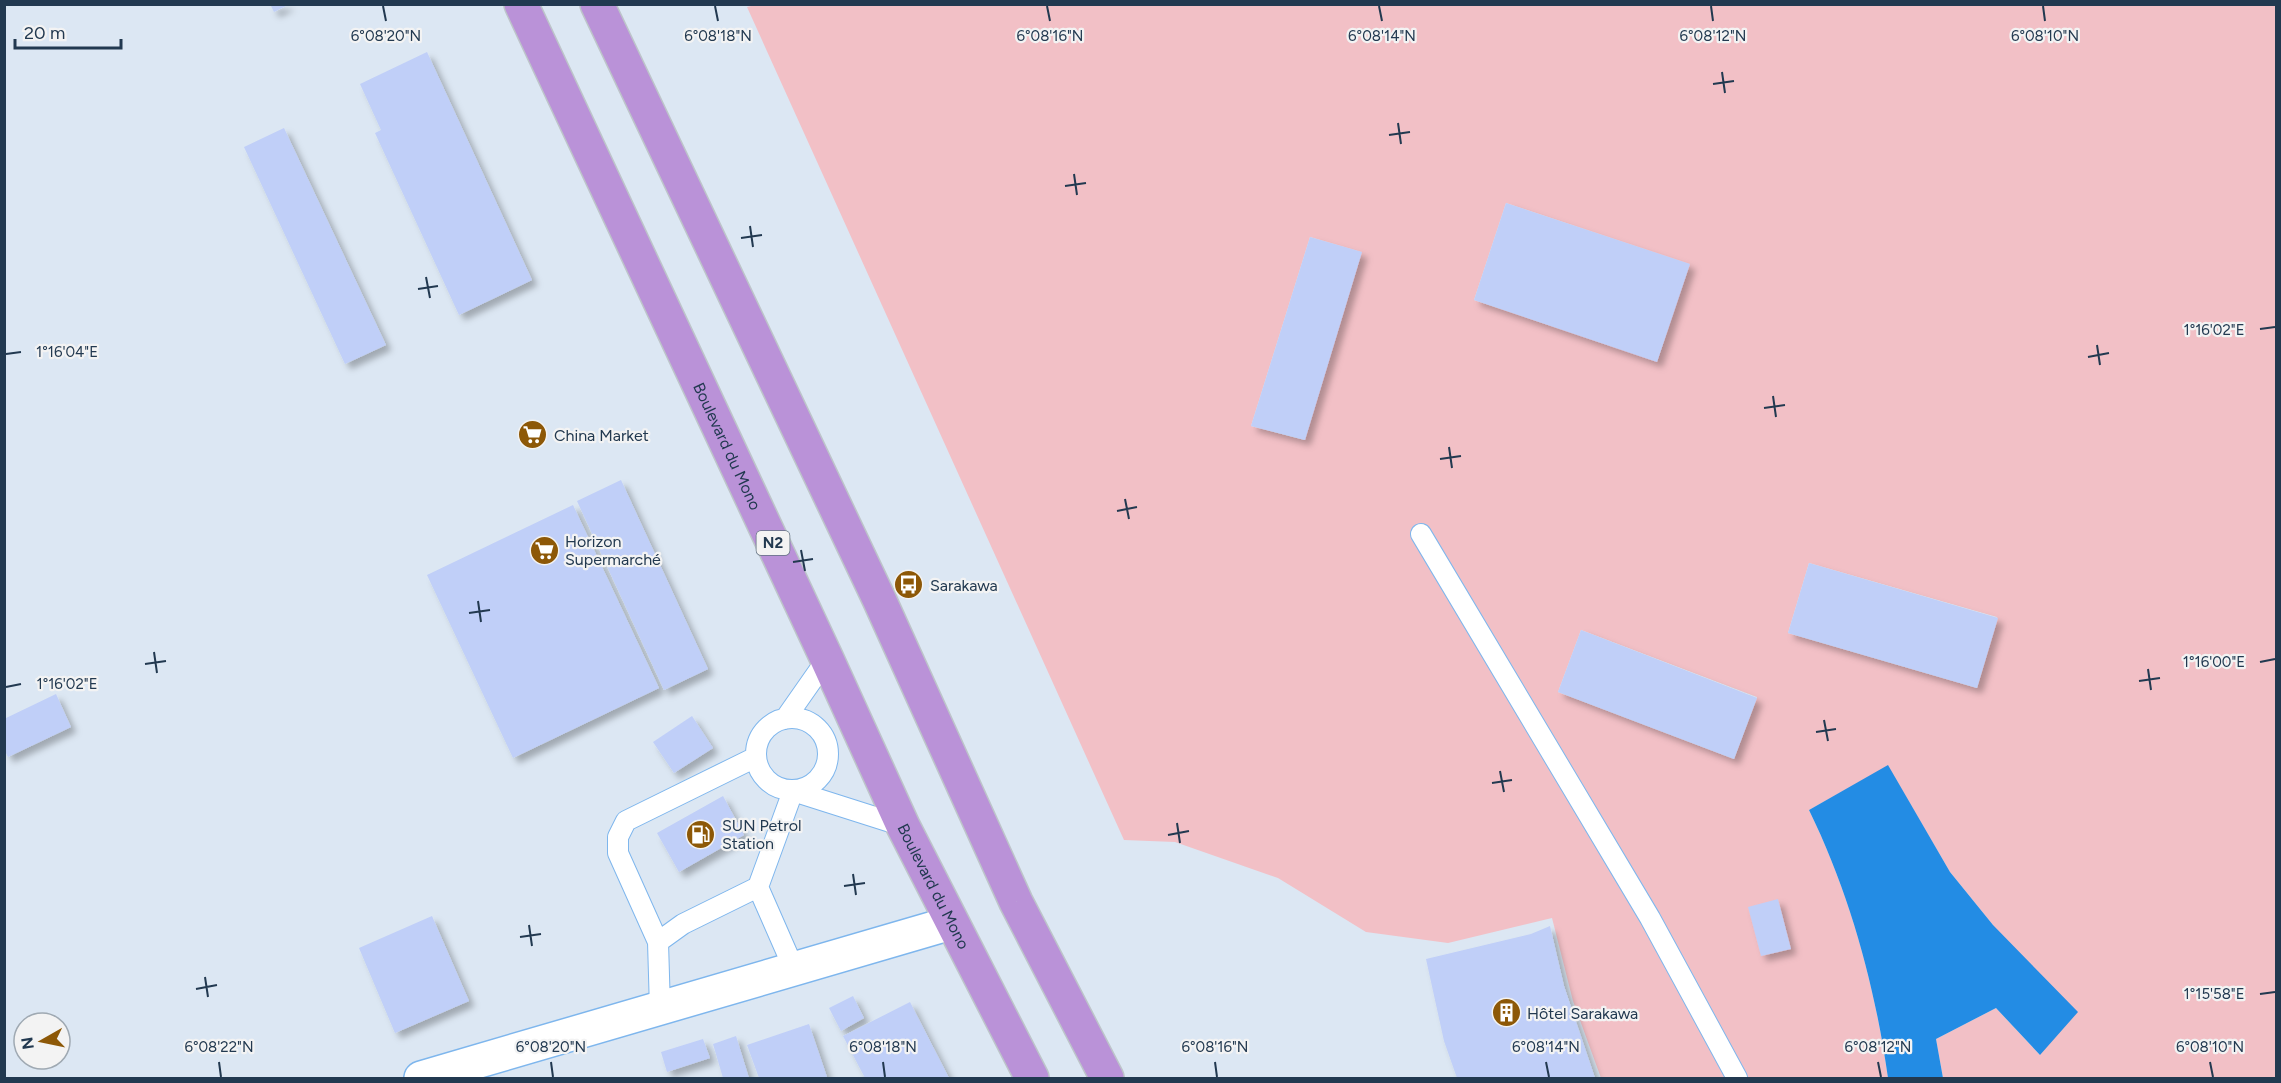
<svg xmlns="http://www.w3.org/2000/svg" width="2281" height="1083" viewBox="0 0 2281 1083" font-family="Figtree,sans-serif">
	<style>
		.green { fill: #f2c0c6; fill-rule: evenodd }
		.water { fill: #238ce4 }
		.building { fill: #c0cff8; filter: url(#shadow) }
		.lines { fill: none; stroke-linecap: round; stroke-linejoin: round }
		.service-casing { stroke: #7eb6ed; stroke-width: 22 }
		.tertiary-casing { stroke: #7eb6ed; stroke-width: 36 }
		.trunk-casing { stroke: #bdc4ca; stroke-width: 36 }
		.service { stroke: #fff; stroke-width: 20 }
		.tertiary { stroke: #fff; stroke-width: 33 }
		.trunk { stroke: #ba92d8; stroke-width: 33 }
		.ticks { fill: none; stroke: #223950; stroke-width: 2 }
		.labels { text-anchor: middle; dominant-baseline: central; stroke-width: 4.5; stroke-linejoin: round; paint-order: stroke }
		.shield { fill: #f3f3f3; stroke: #617181; stroke-width: 1.5 }
		.shield-label { font-size: 15px; font-weight: bold; fill: #223950 }
		.poi-label { font-size: 16px; fill: #223950; stroke: #f3f3f3; text-anchor: start }
		.street-label { font-size: 16px; fill: #223950; stroke: #f3f3f3 }
		.ticks-label { font-size: 15px; text-anchor: middle; fill: #223950; stroke: #f3f3f3; stroke-width: 4.5; stroke-linejoin: round; paint-order: stroke }
	</style>
	<defs>
		<filter id="shadow"><feDropShadow dx="5.5" dy="5.5" stdDeviation="3" flood-color="#0004"/></filter>
	</defs>
	<rect width="100%" height="100%" fill="#dce7f3"/>
	<path class="green" d="M759 4 2276 5V1078H1943L1936 1039 1996 1008 2040 1055 1993 925 1950 872 1888 766 1809 810C1850 894 1875 986 1888 1078H1601L1573 1001 1552 918 1448 943 1366 932 1278 878 1175 842 1124 840 747 7ZM1506 203 1689 264 1657 361 1474 300ZM1310 237 1361 252 1304 440 1251 426ZM1809 563 1997 617 1977 688 1788 633ZM1581 630 1757 697 1734 759 1558 692Z"/>
	<path class="water" d="M1888 765 1950 872 1993 925 2078 1012 2040 1055 1996 1008 1936 1039 1943 1078H1888C1875 986 1850 894 1809 810Z"/>
	<path class="building" d="M270 4H290L274 12Z
		M427 52 532 280 459 315 375 133 381 130 360 84Z
		M284 128 386 345 345 364 244 147Z
		M1506 203 1690 264 1657 362 1474 300Z
		M1310 237 1362 252 1305 440 1251 426Z
		M621 480 708 669 664 690 577 501Z
		M573 505 659 688 513 758 427 575Z
		M1809 563 1998 618 1977 688 1788 633Z
		M1581 630 1757 698 1734 759 1558 692Z
		M56 694 71 727 8 757 4 749V719Z
		M692 716 713 748 674 773 653 742Z
		M723 796 744 835 679 872 657 833Z
		M1778 899 1791 949 1761 956 1748 907Z
		M432 916 469 1001 395 1033 359 948Z
		M1550 926 1564 986 1595 1078H1457L1444 1041 1426 959 1531 934Z
		M853 996 864 1018 841 1031 829 1008Z
		M910 1002 949 1078H865L843 1036Z
		M809 1024 827 1077 759 1078 747 1045Z
		M736 1036 749 1078H723L713 1044Z
		M703 1039 710 1058 667 1072 661 1052Z"/>
	<g class="lines">
		<defs>
			<path id="service" d="M1421 534 1650 918 1737 1078
				M756 754a36 36 0 1 1 72 0a36 36 0 1 1-72 0Z
				M785 719 827 659
				M758 887 794 969
				M658 942 683 924 758 887 793 791 903 826
				M660 1009 658 942 618 853V837L626 821 756 757"/>
			<path id="tertiary" d="M421 1078 951 923"/>
			<g id="trunk">
				<path id="s1" d="M521 4 827 659 903 826 1032 1078"/>
				<path d="M597 4 879 599 1016 902 1107 1078"/>
			</g>
		</defs>
		<use href="#service" class="service-casing"/>
		<use href="#tertiary" class="tertiary-casing"/>
		<use href="#trunk" class="trunk-casing"/>
		<use href="#service" class="service"/>
		<use href="#tertiary" class="tertiary"/>
		<use href="#trunk" class="trunk"/>
	</g>
	<path class="ticks" d="M383 6 386 21M715 6 718 21M1047 6 1050 21M1379 6 1382 21M1711 6 1713 21M2043 6 2045 21M1722 72 1725 93M1713 84 1734 81M1398 123 1401 144M1389 135 1410 132M1074 174 1077 195M1065 186 1086 183M750 226 753 247M741 238 762 235M426 277 430 298M418 289 438 286M2260 329 2275 327M2097 345 2100 365M6 354 21 352M2088 357 2109 353M1773 396 1776 417M1764 408 1785 405M1449 447 1452 468M1440 459 1461 456M1125 499 1129 519M1117 511 1137 507M801 550 805 571M793 562 813 559M478 601 481 622M469 613 490 610M154 652 157 673M2260 662 2275 659M145 664 166 661M2148 669 2151 690M2139 681 2160 678M6 687 21 684M1824 720 1828 741M1816 732 1836 729M1500 771 1504 792M1492 783 1512 780M1177 823 1180 843M1168 835 1189 831M853 874 856 895M844 886 865 883M529 925 532 946M520 937 541 934M205 977 208 997M196 989 217 985M2260 994 2275 992M219 1062 221 1077M551 1062 553 1077M883 1062 885 1077M1215 1062 1217 1077M1546 1062 1549 1077M1878 1062 1881 1077M2210 1062 2213 1077"/>
	<defs>
		<symbol id="supermarket-disc" viewBox="-11 -11 22 22"><circle r="9.5" fill="#8d5807" stroke="#f3f3f3"/><path d="M-6-5.5h2.5l.6 2H6L4.5 2H-2.5L-4.4-4H-6ZM-1.5 3.2a1.3 1.3 0 1 0 .1 0ZM3 3.2a1.3 1.3 0 1 0 .1 0Z" fill="#fff"/></symbol>
		<symbol id="bus-disc" viewBox="-11 -11 22 22"><circle r="9.5" fill="#8d5807" stroke="#f3f3f3"/><path d="M-5-6H5V4H4V6H2V4H-2V6H-4V4H-5ZM-3.5-4V0h7V-4ZM-3.5 1.2v1.5H-2V1.2ZM2 1.2v1.5H3.5V1.2Z" fill="#fff"/></symbol>
		<symbol id="fuel-disc" viewBox="-11 -11 22 22"><circle r="9.5" fill="#8d5807" stroke="#f3f3f3"/><path d="M-5.5-6h7V0h2V4h1.3V-2.5L3-4.5l.8-.8L6-3V5H2.5V1h-1V6h-7ZM-4.2-4.7v3.2H.2V-4.7Z" fill="#fff"/></symbol>
		<symbol id="building-disc" viewBox="-11 -11 22 22"><circle r="9.5" fill="#8d5807" stroke="#f3f3f3"/><path d="M-4-6H4V6H1V3H-1V6H-4ZM-2.5-4.3h1.7v1.8h-1.7ZM.8-4.3h1.7v1.8H.8ZM-2.5-1h1.7V.8h-1.7ZM.8-1h1.7V.8H.8Z" fill="#fff"/></symbol>
	</defs>
	<g fill-rule="evenodd">
		<use href="#supermarket-disc" x="516" y="418" width="33" height="33"/>
		<use href="#supermarket-disc" x="528" y="534" width="33" height="33"/>
		<use href="#bus-disc" x="892" y="568" width="33" height="33"/>
		<use href="#fuel-disc" x="684" y="818" width="33" height="33"/>
		<use href="#building-disc" x="1490" y="996" width="33" height="33"/>
	</g>
	<g class="labels">
		<rect class="shield" x="756.5" y="531" width="33" height="24" rx="4.5"/>
		<g class="shield-label">
			<text x="773" y="543">N2</text>
		</g>
		<g class="poi-label">
			<text x="554" y="435">China Market</text>
			<text x="565" y="541">Horizon<tspan x="565" dy="18">Supermarché</tspan></text>
			<text x="930" y="585">Sarakawa</text>
			<text x="722" y="825">SUN Petrol<tspan x="722" dy="18">Station</tspan></text>
			<text x="1527" y="1013">Hôtel Sarakawa</text>
		</g>
		<g class="street-label">
			<text stroke="none"><textPath href="#s1" startOffset="488">Boulevard du Mono</textPath></text>
			<text stroke="none"><textPath href="#s1" startOffset="974">Boulevard du Mono</textPath></text>
		</g>
	</g>
	<g class="ticks-label">
		<text x="386" y="41">6°08'20"N</text>
		<text x="718" y="41">6°08'18"N</text>
		<text x="1713" y="41">6°08'12"N</text>
		<text x="2045" y="41">6°08'10"N</text>
		<text x="1050" y="41">6°08'16"N</text>
		<text x="1382" y="41">6°08'14"N</text>
		<text x="2214" y="335">1°16'02"E</text>
		<text x="67" y="357">1°16'04"E</text>
		<text x="2214" y="667">1°16'00"E</text>
		<text x="67" y="689">1°16'02"E</text>
		<text x="2214" y="999">1°15'58"E</text>
		<text x="219" y="1052">6°08'22"N</text>
		<text x="551" y="1052">6°08'20"N</text>
		<text x="883" y="1052">6°08'18"N</text>
		<text x="1215" y="1052">6°08'16"N</text>
		<text x="1546" y="1052">6°08'14"N</text>
		<text x="1878" y="1052">6°08'12"N</text>
		<text x="2210" y="1052">6°08'10"N</text>
	</g>
	<rect width="2281" height="1083" fill="none" stroke="#223950" stroke-width="12"/>
	<g transform="translate(42 1041) rotate(261)"><circle r="28" fill="#f3f3f3" stroke="#9fa9b2" stroke-width="1.5"/>
	<path d="M0-4.5L10 22L0 15L-10 22Z" fill="#8d5807"/>
	<text y="-9" font-size="16" font-weight="bold" text-anchor="middle" fill="#223950">N</text>
	</g>
	<path d="M15 39v9h106v-9" fill="none" stroke="#223950" stroke-width="3"/>
	<text x="24" y="39" font-size="18" fill="#223950" stroke="#f3f3f3" stroke-width="4.5" paint-order="stroke">20 m</text>
</svg>
